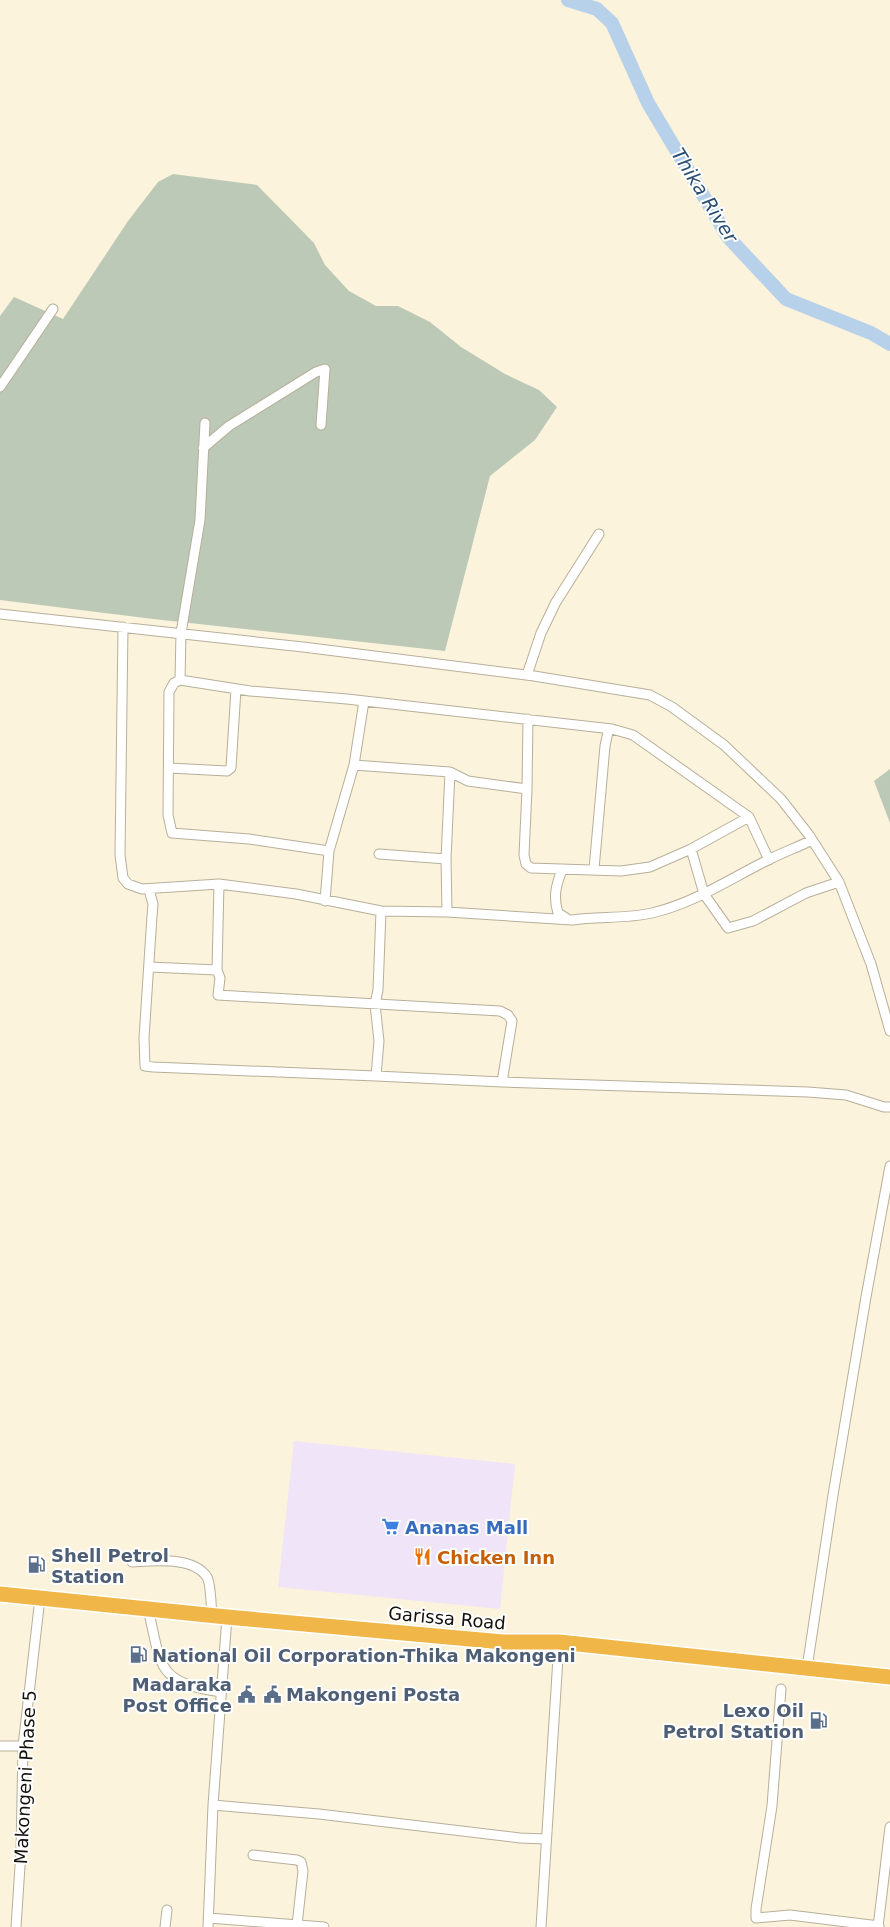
<svg xmlns="http://www.w3.org/2000/svg" width="890" height="1927" viewBox="0 0 890 1927" font-family="'DejaVu Sans',sans-serif">
	<style>
		.commercial { fill: #f0e4f8 }
		.green { fill: #bcc9b6 }
		.lines { fill: none; stroke-linecap: round; stroke-linejoin: round }
		.river { stroke: #b8d1ea; stroke-width: 14 }
		.street-casing { stroke: #b7af9a; stroke-width: 11 }
		.highway-casing { stroke: #fff; stroke-width: 18 }
		.street { stroke: #fff; stroke-width: 9 }
		.highway { stroke: #f0b748; stroke-width: 15 }
		.labels { text-anchor: middle; dominant-baseline: central; stroke-width: 4; stroke-linejoin: round; paint-order: stroke }
		.shop-label { font-size: 18px; font-weight: bold; fill: #366cbe; stroke: #fff; text-anchor: start }
		.service-label { font-size: 18px; font-weight: bold; fill: #4e5e75; stroke: #fff; text-anchor: start }
		.food-label { font-size: 18px; font-weight: bold; fill: #c56008; stroke: #fff; text-anchor: start }
		.street-label { font-size: 18px; fill: #15120b; stroke: #fff }
		.water-label { font-size: 19px; font-style: italic; fill: #284e72; stroke: #fff }
	</style>
	<rect width="100%" height="100%" fill="#fcf3dc"/>
	<path class="commercial" d="M294 1441 515 1464 500 1609 278 1587Z"/>
	<path class="green" d="M173 174 257 185 314 243 325 265 349 291 376 306H398L430 322 461 347 505 374 539 390 557 407 535 440 490 476 445 651 153 619 0 600V316L14 297 63 319 128 221 158 182Z
		M890 769V823L874 781Z"/>
	<g class="lines">
		<path class="river" d="M568 0 597 9 612 23 648 103 728 237 786 299 871 333 890 344"/>
		<defs>
			<path id="street" d="M0 387 53 309
				M205 423 200 520 181 633 180 680 174 683 169 692 168 815 172 833 249 839 329 851 354 765 364 701
				M203 448 229 426 316 372 325 369 321 425
				M0 614 303 647 534 676 650 695 672 707 724 745 781 799 809 835 839 882 871 964 890 1031
				M123 627 120 855 123 878 128 884 142 889 219 884 296 894 381 911 447 912 572 920C598 916 625 919 652 913 695 903 731 878 770 859 784 852 798 847 812 840
				M527 675 541 633 556 602 599 534
				M180 680 250 691 347 699 612 729
				M354 765 450 772 468 781 527 789 524 855 526 864 531 868 621 871 650 867 691 849 749 817
				M169 768 227 771 231 768 236 689
				M527 789 528 719
				M691 849 704 894 728 928 753 921 806 893 839 882
				M379 854 446 859
				M594 869 605 746 608 732 612 729 633 735 749 817 769 860
				M562 870C556 885 553 897 558 913L566 918
				M219 884 217 970 220 978 218 995 500 1011 508 1015 512 1021 502 1082
				M149 890 153 904 152 916 144 1038 145 1066 153 1067 376 1076 379 1041 375 1004 378 990 381 911
				M325 901 329 851
				M447 912 446 859 450 772
				M149 967 217 970
				M376 1076 502 1082 808 1092 846 1095 884 1107H890
				M132 1562C154 1561 193 1556 207 1577 211 1583 211 1607 212 1616
				M148 1609C162 1667 155 1682 221 1692
				M807 1668 833 1495 866 1297 890 1166
				M781 1689 772 1806 756 1909V1918L790 1915 879 1926
				M0 1746H23
				M213 1805 319 1814 520 1838 546 1839
				M253 1855 297 1860 301 1862 303 1871 297 1925
				M209 1918 324 1927
				M16 1927 21 1851 23 1746 40 1598
				M165 1927 167 1910
				M208 1927 213 1805 227 1617
				M541 1927 559 1642
				M878 1927 890 1827"/>
			<path id="highway" d="M0 1594 227 1617 503 1642H559L890 1677"/>
		</defs>
		<use href="#street" class="street-casing"/>
		<use href="#highway" class="highway-casing"/>
		<use href="#street" class="street"/>
		<use href="#highway" class="highway"/>
	</g>
	<defs>
		<symbol id="supermarket-bare" viewBox="-9 -9 18 18"><path d="M-6-5.5h2.5l.6 2H6L4.5 2H-2.5L-4.4-4H-6ZM-1.5 3.2a1.3 1.3 0 1 0 .1 0ZM3 3.2a1.3 1.3 0 1 0 .1 0Z" fill="#3f7fe0" stroke="#fff" stroke-width="2.5" paint-order="stroke"/></symbol>
		<symbol id="restaurant-bare" viewBox="-9 -9 18 18"><path d="M-5-6h1v4h1v-4h1v4h1v-4h1v5L-1.5 .5V6h-2V.5L-5-1ZM5-6V6H3V1.5H1.5Q1.5-4 5-6Z" fill="#e8710a" stroke="#fff" stroke-width="2.5" paint-order="stroke"/></symbol>
		<symbol id="fuel-bare" viewBox="-9 -9 18 18"><path d="M-5.5-6h7V0h2V4h1.3V-2.5L3-4.5l.8-.8L6-3V5H2.5V1h-1V6h-7ZM-4.2-4.7v3.2H.2V-4.7Z" fill="#5c6f8a" stroke="#fff" stroke-width="2.5" paint-order="stroke"/></symbol>
		<symbol id="civic-bare" viewBox="-9 -9 18 18"><path d="M-.6-6.5H3V-4.5H.6V-3L4-1V1h2V6H-6V1h2V-1L-.6-3ZM-1.2 2.5V6h2.4V2.5Z" fill="#5c6f8a" stroke="#fff" stroke-width="2.5" paint-order="stroke"/></symbol>
	</defs>
	<g fill-rule="evenodd">
		<use href="#supermarket-bare" x="378" y="1514" width="25" height="25"/>
		<use href="#restaurant-bare" x="410" y="1544" width="25" height="25"/>
		<use href="#fuel-bare" x="24" y="1552" width="25" height="25"/>
		<use href="#fuel-bare" x="126" y="1642" width="25" height="25"/>
		<use href="#civic-bare" x="234" y="1682" width="25" height="25"/>
		<use href="#civic-bare" x="260" y="1682" width="25" height="25"/>
		<use href="#fuel-bare" x="806" y="1708" width="25" height="25"/>
	</g>
	<g class="labels">
		<g class="shop-label">
			<text x="405" y="1527">Ananas Mall</text>
		</g>
		<g class="service-label">
			<text x="51" y="1555">Shell Petrol<tspan x="51" dy="21">Station</tspan></text>
			<text x="152" y="1655">National Oil Corporation-Thika Makongeni</text>
			<text x="232" y="1684" text-anchor="end">Madaraka<tspan x="232" dy="21">Post Office</tspan></text>
			<text x="286" y="1694">Makongeni Posta</text>
			<text x="804" y="1710" text-anchor="end">Lexo Oil<tspan x="804" dy="21">Petrol Station</tspan></text>
		</g>
		<g class="food-label">
			<text x="437" y="1557">Chicken Inn</text>
		</g>
		<g class="street-label">
			<text transform="translate(447 1618) rotate(5)">Garissa Road</text>
			<text transform="translate(25 1777) rotate(-87)">Makongeni Phase 5</text>
		</g>
		<g class="water-label">
			<text transform="translate(705 195) rotate(58)">Thika River</text>
		</g>
	</g>
</svg>
